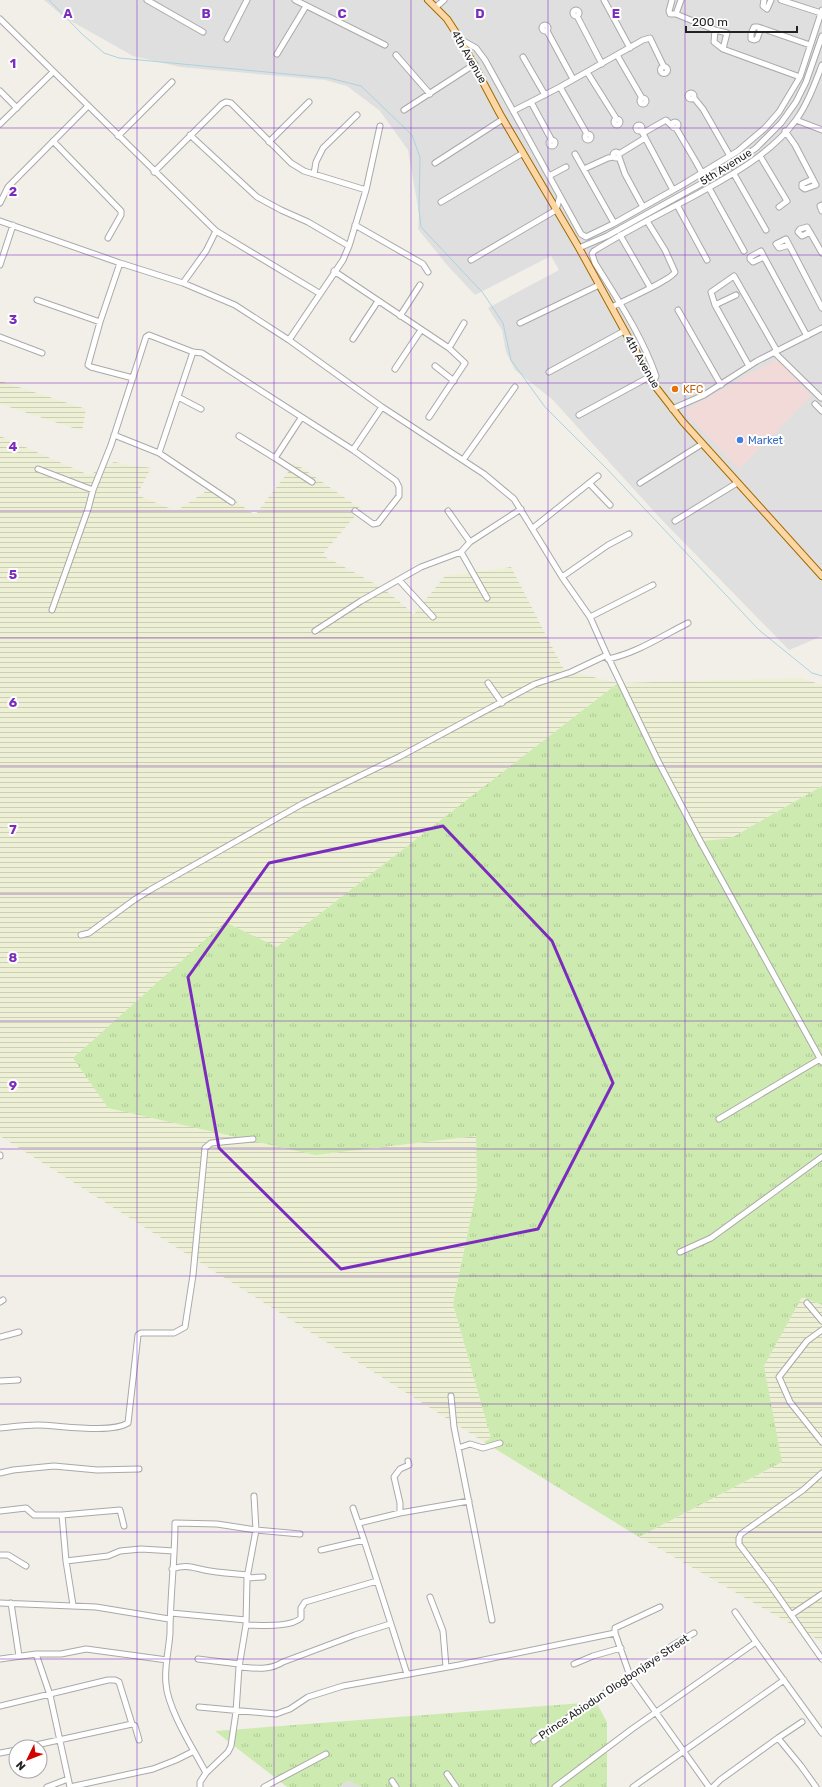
<svg xmlns="http://www.w3.org/2000/svg" width="822" height="1787" viewBox="0 0 822 1787" font-family="Rubik,sans-serif">
	<style>
		.residential { fill: #e0dfdf }
		.commercial { fill: #f2dad9 }
		.farmland { fill: url(#farmland-rules) }
		.grass { fill: url(#grass-tufts) }
		.lines { fill: none; stroke-linecap: round; stroke-linejoin: round }
		.stream { stroke: #aad3df; stroke-width: 1 }
		.minor-casing { stroke: #a9a9a9; stroke-width: 7 }
		.major-casing { stroke: #a06b00; stroke-width: 8 }
		.minor { stroke: #fff; stroke-width: 5 }
		.major { stroke: #fcd6a4; stroke-width: 6 }
		.marked { fill: none; stroke: #7b2cbf; stroke-width: 3; stroke-linejoin: round }
		.grid { fill: none; stroke: #7b2cbf; stroke-width: 1; stroke-opacity: 0.55 }
		.food-dot { fill: #e8710a; stroke: #fff; stroke-width: 1.5 }
		.shop-dot { fill: #3f7fe0; stroke: #fff; stroke-width: 1.5 }
		.labels { text-anchor: middle; dominant-baseline: central; stroke-width: 4; stroke-linejoin: round; paint-order: stroke }
		.street-label { font-size: 11px; fill: #222; stroke: #fff }
		.food-label { font-size: 11px; fill: #c56008; stroke: #fff; text-anchor: start }
		.shop-label { font-size: 11px; fill: #366cbe; stroke: #fff; text-anchor: start }
		.grid-label { font-size: 13px; text-anchor: middle; font-weight: bold; fill: #7b2cbf; stroke: #fff; stroke-width: 4; stroke-linejoin: round; paint-order: stroke }
	</style>
	<defs>
		<pattern id="farmland-rules" width="6" height="5" patternUnits="userSpaceOnUse"><rect width="6" height="5" fill="#eef0d5"/><path d="M0 2.5h6" fill="none" stroke="#ccceb7"/></pattern>
		<pattern id="grass-tufts" width="24" height="20" patternUnits="userSpaceOnUse"><rect width="24" height="20" fill="#cdebb0"/><path d="M3 7l-1-3M5 7V3M7 7l1-3M15 17l-1-3M17 17v-4M19 17l1-3" fill="none" stroke="#b0c997"/></pattern>
	</defs>
	<rect width="100%" height="100%" fill="#f2efe9"/>
	<path class="residential" d="M44 0H822V636L789 650 660 518 552 399 515 370 506 352 502 330 488 308 559 270 551 256 475 295 447 265 418 229 419 213 408 150 380 111 347 86 325 80 180 67 133 56 64 17Z
		M348 1781 361 1787H339Z"/>
	<path class="commercial" d="M779 358 811 396 739 469 684 411Z"/>
	<path class="farmland" d="M0 381 86 409 82 431 0 404Z
		M0 436 89 475 114 462 151 468 137 495 176 511 214 486 255 515 295 463 361 509 322 555 383 588 414 614 445 576 511 567 564 670 618 683 801 678 822 685V786L731 838 703 841 618 684 277 948 315 1155 476 1136 477 1188 453 1304 491 1438 484 1442 0 1136Z
		M802 1297 822 1305V1642L639 1537 781 1463 763 1366Z"/>
	<path class="grass" d="M618 683 703 841 731 838 822 786V1305L802 1297 764 1366 782 1462 639 1537 484 1442 491 1438 453 1304 477 1188 476 1136 315 1155 108 1108 73 1058 225 922 277 947Z
		M596 1702 607 1722V1787H361L348 1781 339 1787H287L215 1731Z"/>
	<g class="lines">
		<path class="stream" d="M49 0 82 34 104 53 119 58 329 78 361 86 412 135 420 157 419 210 421 227 483 293 503 323 511 360 545 407 608 470 759 630 812 673 822 676"/>
		<defs>
			<path id="minor" d="M147 0 203 32
				M295 0 385 45
				M604 0 630 48
				M672 0 669 11 670 14H676L715 30 727 33 723 49
				M764 0 763 6 767 9 771 0
				M781 0 821 13
				M436 7 444 0
				M573 13a3 3 0 1 1 6 0a3 3 0 1 1-6 0Z
				M676 14 681 0
				M577 16 602 64
				M0 19 216 231 319 293
				M542 28a3 3 0 1 1 6 0a3 3 0 1 1-6 0Z
				M761 28 757 39 754 40 751 39V34L754 27H758L810 45
				M715 30 714 42 723 49 800 77
				M547 31 573 79
				M227 39 247 0
				M460 39 476 48 485 60 581 234 586 237 613 224 682 185 738 151 765 128 779 112 800 77 822 10
				M277 54 306 6
				M396 55 430 94
				M617 55 642 98
				M523 57 545 95
				M660.5 70a3.5 3.5 0 1 1 7 0a3.5 3.5 0 1 1-7 0Z
				M587 72 616 118
				M560 87 587 134
				M0 91 17 108
				M688 96a3 3 0 1 1 6 0a3 3 0 1 1-6 0Z
				M640 101a3 3 0 1 1 6 0a3 3 0 1 1-6 0Z
				M694 98 703 109 730 156
				M531 102 551 139
				M404 110 475 64
				M513 111 560 87 643 40 650 38 664 67
				M614 122a3 3 0 1 1 6 0a3 3 0 1 1-6 0Z
				M796 120 822 130
				M672 125a3 3 0 1 1 6 0a3 3 0 1 1-6 0Z
				M0 124 53 72
				M636 128a3 3 0 1 1 6 0a3 3 0 1 1-6 0Z
				M676 128 696 162 702 173
				M641 130 673 190
				M785 131 795 145 816 185 805 189 802 187V184L813 179
				M643 133 666 120 671 125
				M585 137a3 3 0 1 1 6 0a3 3 0 1 1-6 0Z
				M190 135 257 197 281 210 308 222 349 246
				M118 136 172 82
				M549 143a3 3 0 1 1 6 0a3 3 0 1 1-6 0Z
				M53 141 121 211V215L108 238
				M269 142 309 102
				M613 155a3 3 0 1 1 6 0a3 3 0 1 1-6 0Z
				M575 154 614 223
				M619 154 645 138
				M760 156 787 201 779 207
				M619 157 625 174 643 207
				M435 163 503 119
				M584 169 608 158 614 157
				M154 172 222 104 226 102 231 103 291 163 304 171 366 190
				M314 174 316 162 323 148 357 115
				M734 174 766 230
				M549 176 566 167
				M709 188 744 251
				M441 202 523 153
				M0 203 8 187 88 106
				M677 205 707 260
				M822 205 820 206 822 211
				M0 221 120 263 183 283 235 305 289 340 382 407 484 474 514 499 562 577 590 617 607 655 658 761 699 839 822 1062
				M355 225 423 264 428 272
				M810 232 802 236 798 232 800 229 807 227 822 253
				M620 235 650 287
				M789 245 779 248 776 244 786 239 822 308
				M579 248 607 236 724 171 756 148 781 123 796 102 806 82 822 36
				M764 257 753 262 750 259V257L761 251 764 257 807 336
				M471 260 556 210 560 196
				M120 263 100 322 88 365 91 367 133 378
				M0 265 13 225
				M334 271 449 348 465 363 429 417
				M183 283 206 251 216 231
				M37 300 100 322
				M715 305 736 295
				M612 307C623 301 671 280 675 272L665 250 647 221
				M678 310 721 385
				M400 316 420 285
				M520 323 599 285
				M0 337 42 353
				M353 339 378 301
				M289 340 343 260 349 246 366 190 380 126
				M449 348 464 323
				M193 352 159 453 232 502
				M774 352 821 398
				M435 366 454 381
				M749 366 715 305 711 292 734 276 777 351
				M395 369 421 330
				M549 372 624 331
				M653 383 656 376C642 336 618 300 595 263L592 254 594 251C626 231 660 214 692 197 730 176 770 155 796 120 808 103 815 83 822 65
				M178 397 201 409
				M815 404 822 411
				M672 409 704 395 757 361 822 328
				M579 415 649 377
				M114 435 159 453
				M239 436 275 458 301 418
				M353 450 382 407
				M275 458 312 482
				M463 460 515 387
				M38 469 93 490 111 445 146 337 149 335 193 352 202 353 353 450 396 481 399 487V496L378 523 373 524 355 511
				M589 483 610 505
				M640 483 702 444
				M448 511 470 542
				M675 521 737 483
				M533 528 598 476
				M461 552 487 598
				M562 577 608 545 629 534
				M399 580 433 617
				M52 610 88 509 93 490
				M590 617 653 585
				M315 631 361 601 421 567 461 552 470 542 521 509
				M608 659C637 653 662 636 688 623
				M488 683 502 703
				M81 935 89 933 134 900 150 890 302 804 399 757 535 684 571 672 607 655
				M719 1119 820 1059
				M0 1155V1156
				M680 1252 711 1238 822 1157
				M0 1302 3 1300
				M807 1303 822 1321
				M822 1330 807 1341 779 1377 790 1402 822 1442
				M0 1337 19 1332
				M0 1381 18 1380
				M451 1396 454 1427 492 1620
				M0 1428C12 1427 25 1425 37 1425 58 1425 111 1434 128 1423L138 1335 141 1333H174L185 1327 193 1275 205 1148 211 1143 253 1139
				M458 1448 470 1444 483 1448 500 1443
				M0 1473 13 1470 54 1466 97 1470 139 1469
				M822 1473 803 1490 741 1534 739 1538V1544L771 1586 822 1659
				M353 1508 364 1540
				M0 1511 26 1508 34 1515H62
				M400 1513V1503L394 1477 400 1469 409 1465 408 1461
				M359 1523 400 1513 469 1501
				M321 1550 364 1540 407 1674
				M0 1555H8L26 1566
				M66 1561 108 1556 120 1551 141 1549 174 1551
				M172 1569C189 1563 194 1569 210 1571 223 1573 236 1574 248 1575
				M247 1578 256 1530 300 1534
				M430 1597 443 1631 446 1667
				M0 1603 96 1607 169 1619
				M11 1603 19 1656
				M73 1605 66 1561 62 1515 120 1510 124 1526
				M660 1607 615 1628V1633L630 1676 709 1787
				M735 1612 756 1642
				M171 1613 246 1620
				M791 1615 822 1594
				M246 1625C260 1625 290 1628 301 1618V1608L305 1602 377 1581
				M36 1654H61L86 1649 167 1660
				M0 1659 36 1654 50 1695 70 1787
				M198 1659 239 1664
				M574 1664 593 1656 621 1648
				M239 1667C255 1668 269 1671 283 1662L355 1635 390 1624
				M0 1706 108 1680H115L119 1682 132 1724 27 1747
				M199 1707 276 1714 290 1709 308 1697 343 1686 459 1665 615 1633
				M132 1724 135 1726 139 1740
				M778 1738 801 1766 816 1787
				M534 1741 630 1676 637 1673 673 1645 694 1633
				M0 1753 16 1750
				M206 1773C194 1750 168 1710 166 1684 164 1667 169 1650 170 1633 170 1596 175 1559 175 1523L217 1524 256 1530 254 1496
				M447 1774 456 1787
				M392 1781 396 1787
				M47 1787 68 1779
				M70 1787 153 1769 176 1760 194 1751
				M200 1787V1782L206 1773 228 1752 231 1746 236 1712 239 1667 246 1625 247 1578 263 1577
				M264 1787 326 1754
				M555 1787 632 1729 756 1642 822 1733
				M633 1787 784 1680
				M713 1787 720 1780 778 1738 802 1722"/>
			<path id="major" d="M428 0 447 19 460 39 500 114 579 248 655 386 683 422 822 576"/>
		</defs>
		<use href="#minor" class="minor-casing"/>
		<use href="#major" class="major-casing"/>
		<use href="#minor" class="minor"/>
		<use href="#major" class="major"/>
	</g>
	<path class="marked" d="M443 826 552 941 613 1083 538 1229 341 1269 219 1148 188 977 269 863Z"/>
	<path class="grid" d="M137 0V1787M274 0V1787M411 0V1787M548 0V1787M685 0V1787M0 128H822M0 255H822M0 383H822M0 511H822M0 638H822M0 766H822M0 894H822M0 1021H822M0 1149H822M0 1276H822M0 1404H822M0 1532H822M0 1659H822"/>
	<circle class="food-dot" cx="675" cy="389" r="4"/>
	<circle class="shop-dot" cx="740" cy="440" r="4"/>
	<g class="labels">
		<g class="street-label">
			<text transform="translate(469 57) rotate(60)">4th Avenue</text>
			<text transform="translate(726 167) rotate(-32)">5th Avenue</text>
			<text transform="translate(642 362) rotate(60)">4th Avenue</text>
			<text transform="translate(614 1687) rotate(-34)">Prince Abiodun Ologbonjaye Street</text>
		</g>
		<g class="food-label">
			<text x="683" y="389">KFC</text>
		</g>
		<g class="shop-label">
			<text x="748" y="440">Market</text>
		</g>
	</g>
	<g class="grid-label">
		<text x="68" y="18">A</text>
		<text x="206" y="18">B</text>
		<text x="342" y="18">C</text>
		<text x="480" y="18">D</text>
		<text x="616" y="18">E</text>
		<text x="13" y="68">1</text>
		<text x="13" y="196">2</text>
		<text x="13" y="324">3</text>
		<text x="13" y="451">4</text>
		<text x="13" y="579">5</text>
		<text x="13" y="707">6</text>
		<text x="13" y="834">7</text>
		<text x="13" y="962">8</text>
		<text x="13" y="1090">9</text>
	</g>
	<g transform="translate(28 1759) rotate(227)"><circle r="19" fill="#ffffff" stroke="#a7a7a7"/>
	<path d="M0-3L7 15L0 10L-7 15Z" fill="#d40000"/>
	<text y="-6" font-size="11" font-weight="bold" text-anchor="middle" fill="#222222">N</text>
	</g>
	<path d="M686 26v6h111v-6" fill="none" stroke="#222222" stroke-width="2"/>
	<text x="692" y="26" font-size="12" fill="#222222" stroke="#ffffff" stroke-width="3" paint-order="stroke">200 m</text>
</svg>
